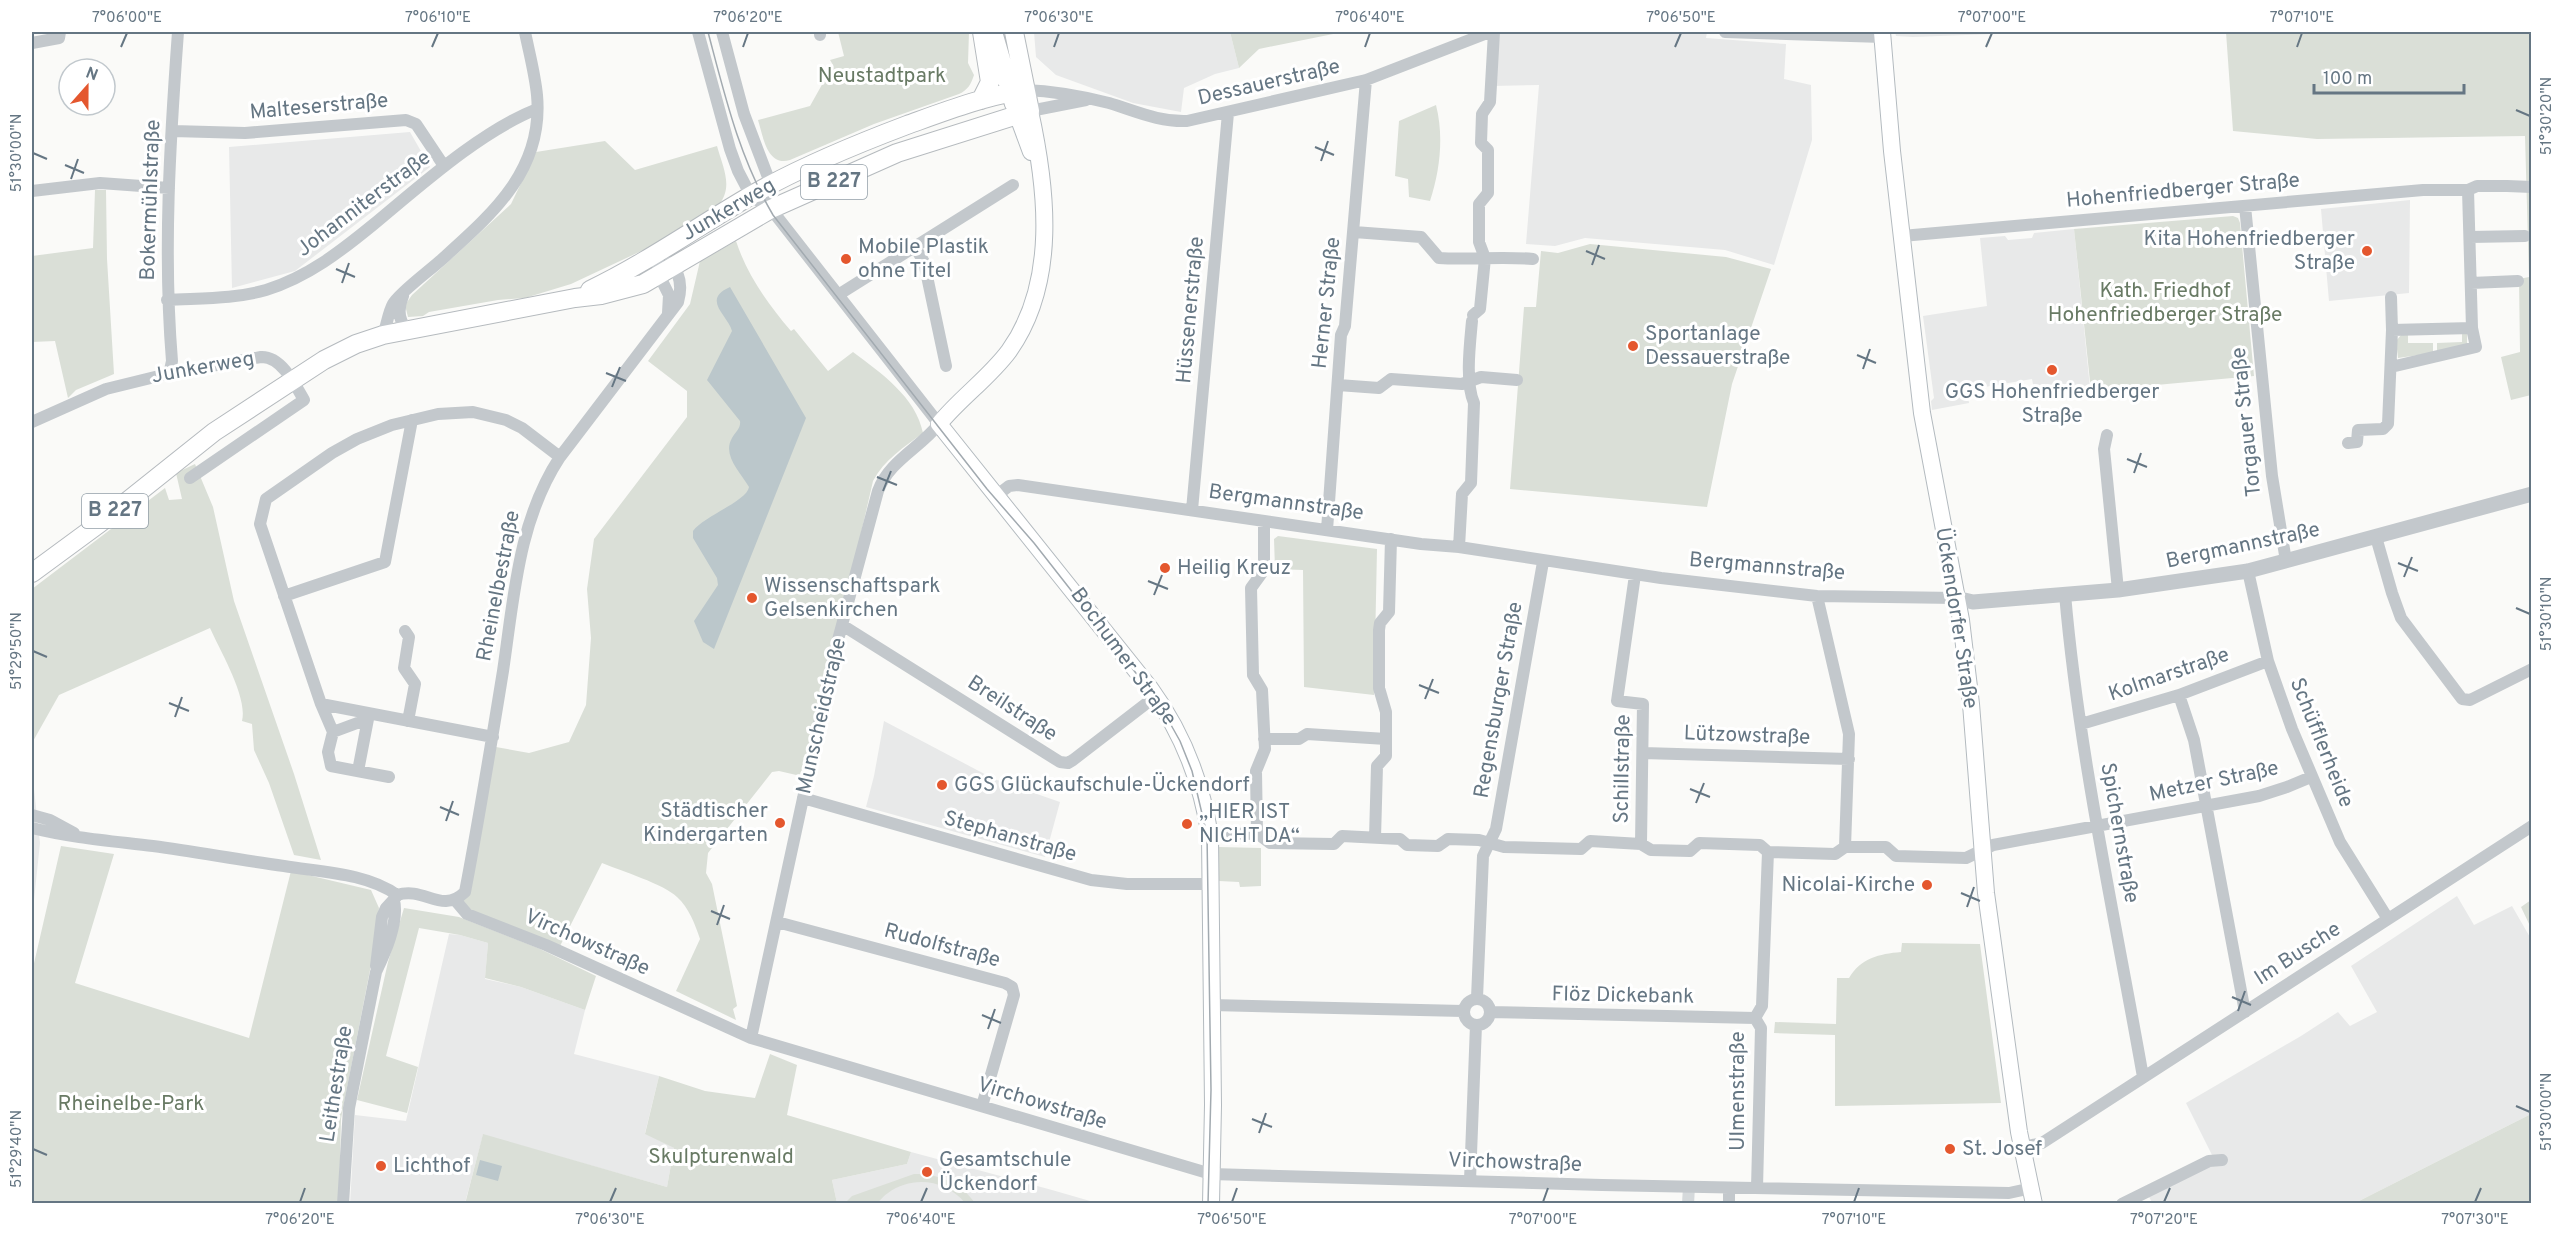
<svg xmlns="http://www.w3.org/2000/svg" width="2563" height="1235" viewBox="0 0 2563 1235" font-family="Overpass,sans-serif">
	<style>
		.built { fill: #e8e9e9 }
		.green { fill: #dadfd7 }
		.water { fill: #bbc7cb }
		.lines { fill: none; stroke-linecap: round; stroke-linejoin: round }
		.minor-tunnel { stroke: #d5d9db; stroke-width: 12; stroke-dasharray: 12 6; stroke-linecap: butt }
		.secondary-casing { stroke: #b3babf; stroke-width: 18 }
		.primary-casing { stroke: #b5babe; stroke-width: 20 }
		.minor { stroke: #c3c8cc; stroke-width: 12 }
		.tertiary { stroke: #c3c8cc; stroke-width: 15 }
		.secondary { stroke: #fff; stroke-width: 16 }
		.primary { stroke: #fff; stroke-width: 18 }
		.tram { stroke: #a2aab0; stroke-width: 1.5 }
		.ticks { fill: none; stroke: #657683; stroke-width: 2 }
		.poi-dot { fill: #e4572e; stroke: #fff; stroke-width: 2 }
		.labels { text-anchor: middle; dominant-baseline: central; stroke-width: 6; stroke-linejoin: round; paint-order: stroke }
		.shield { fill: #fff; stroke: #939fa8; stroke-width: 1.5 }
		.shield-label { font-size: 20px; font-weight: bold; fill: #657683 }
		.park-label { font-size: 21px; fill: #687a64; stroke: #fff }
		.street-label { font-size: 21px; fill: #657683; stroke: #fff }
		.poi-label { font-size: 21px; fill: #657683; stroke: #fff; text-anchor: start }
		.neatline { fill: none; stroke: #657683; stroke-width: 2 }
		.ticks-label { font-size: 15px; text-anchor: middle; fill: #657683 }
	</style>
	<rect width="100%" height="100%" fill="#fafaf8"/>
	<path class="built" d="M1034 32H1230L1239 68 1215 74 1184 88 1181 112 1133 103 1056 75 1036 57Z
		M1494 32H1707L1706 38 1786 44 1784 79 1811 85 1812 140 1774 265 1725 250 1585 238 1555 246 1526 244 1539 85 1492 86Z
		M1895 32H1992L1993 34 1913 37 1896 36Z
		M410 132 430 167 295 271 232 288 229 147Z
		M2410 200 2409 293 2329 301 2321 209Z
		M2074 229 2090 388 2035 396 2032 379 1967 390 1969 403 1932 410 1931 401 1934 398 1923 316 1987 306 1980 238 2005 236 2008 240 2032 238 2034 233Z
		M884 721 994 779 1060 802 1045 857 866 807 874 776Z
		M32 771 40 843 32 919Z
		M2457 896 2474 925 2512 906 2531 939V1114L2355 1203 2153 1204 2149 1197 2215 1161 2186 1103 2301 1036 2338 1012 2350 1026 2377 1012 2351 966Z
		M449 934 460 935 488 943 485 979 521 987 585 1010 574 1054 659 1076 645 1133 674 1148 667 1187 483 1135 465 1203 350 1204 355 1115 406 1121Z
		M911 1152 1052 1190 1097 1203H837L832 1180 907 1164Z"/>
	<path class="green" d="M838 32H969L968 63 974 75C971 84 968 90 959 94L874 124 790 160C767 167 763 136 758 120L810 106 833 65 830 60 844 56Z
		M1230 32H1343L1259 49 1239 68Z
		M2226 32H2531V395L2511 400 2501 357 2520 352 2519 279 2529 277 2525 136 2317 139 2233 131Z
		M1436 105C1444 136 1440 171 1430 201L1409 197 1408 179 1395 176 1399 121Z
		M605 141 635 170 717 146C723 168 734 187 718 206L652 246 571 284 525 298 498 300 429 312 423 316 408 317 405 305 412 295 511 204 536 152Z
		M95 190H106L107 259 114 374 76 390 68 398 55 341 32 342V256L93 248Z
		M2233 216 2238 218 2240 223 2254 376 2091 391 2074 229Z
		M736 241C747 275 768 304 791 331L794 329 828 371 853 352C881 373 916 397 923 433 904 447 884 460 873 481L805 777 779 771 772 772 708 853 706 873 712 884 737 1006 733 1009 736 1020 676 991 700 939C695 924 689 908 677 897 664 884 621 871 602 863L559 948 484 920 462 903 496 747 529 753 569 742 586 705 591 638 587 589 594 539 687 417V391L648 361 690 304 700 261Z
		M1590 244 1726 257 1771 269 1732 384 1707 507 1510 489 1524 307H1536L1541 251 1558 253Z
		M2462 333H2467V345L2437 352V343L2462 342Z
		M2408 334V343H2433V353L2398 358 2396 341 2401 335Z
		M195 464 213 507 234 601 294 774 321 860 294 855 269 783 254 750 252 724 242 721C248 697 220 651 210 628L59 695 32 743V589L165 488 169 500 182 499 176 473Z
		M1278 536 1377 549 1374 695 1304 687 1303 570 1275 569 1274 539Z
		M61 846 114 854 75 983 249 1038 291 871 371 890 379 908 371 965 341 1119 339 1203 32 1204V972Z
		M1219 847 1261 848V886L1240 887 1239 882 1219 881Z
		M2531 900V928L2521 907Z
		M404 908 459 917 538 948 596 976 585 1010 521 987 485 978 488 943 460 935 419 928 386 1056 418 1067 407 1113 357 1100 388 962Z
		M1902 943 1980 944 2001 1103 1835 1106V1035L1774 1033 1775 1022 1836 1024 1837 978H1849C1861 958 1879 954 1901 952Z
		M770 1054 797 1065 787 1115 911 1152 907 1164 832 1180 837 1203 465 1204 483 1134 667 1187 674 1148 645 1134 659 1076 705 1091 755 1098Z
		M2531 1114V1203H2355Z
		M914 1174C939 1174 960 1182 975 1203H965C946 1180 913 1175 888 1193 884 1195 881 1200 878 1202 871 1207 853 1204 845 1203L852 1196Z"/>
	<path class="water" d="M730 287 806 418 714 649 703 642 694 621 718 585 717 578 693 538V531C704 516 747 501 749 487 740 472 722 455 732 438 736 431 741 428 740 421L707 380 732 331C728 315 701 300 730 287Z
		M480 1160 502 1166 498 1181 476 1175Z"/>
	<g class="lines">
		<path class="minor-tunnel" d="M1688 1204 1689 1187"/>
		<defs>
			<path id="secondary" d="M1882 32 1892 151 1922 413 1961 620 1971 704 1986 893 2019 1132 2034 1204
				M1030 111C1047 189 1058 282 1009 351 989 378 960 398 939 424L1150 688C1182 732 1202 783 1210 837L1213 1105 1211 1204
				M1017 114 1031 152"/>
			<path id="primary" d="M993 32 1014 104
				M981 100 990 82 982 32
				M590 290C646 263 697 227 750 196 800 167 854 145 907 125 946 111 985 96 1025 90
				M32 573 100 523 214 432 324 360 356 344 383 335 575 298 601 295 643 284 771 209 897 153 1030 111 1014 32"/>
		</defs>
		<use href="#secondary" class="secondary-casing"/>
		<use href="#primary" class="primary-casing"/>
		<path class="minor" d="M698 32 730 149 738 171 751 196 771 209 939 424C920 448 889 461 878 491L835 651 751 1038
			M722 32 744 114 771 185V209
			M1725 32 1883 37
			M820 35V32
			M32 43 59 38 60 32
			M1025 90C1054 91 1081 96 1109 103 1136 111 1158 122 1187 121L1366 80 1490 32
			M1030 111 1086 100
			M173 131 245 133 406 120 416 124 444 166
			M32 191 100 183 169 188
			M2245 206 2272 476 2286 561
			M1354 232 1421 237 1439 258C1470 260 1501 256 1533 259
			M1902 236 2423 190H2468L2477 186H2507L2532 187
			M2470 237 2525 236
			M915 247 924 262 946 366
			M657 253 659 275 669 295 668 313
			M2471 283 2518 281
			M838 295 1013 185
			M403 296C398 308 397 320 408 330
			M2391 297 2392 330
			M167 300C200 298 235 299 266 290 308 277 341 251 374 224 421 185 481 131 537 109
			M1473 315 1480 309 1485 258 1479 242V204L1488 193V150L1481 143 1482 114 1490 102 1494 32
			M383 335C387 325 388 313 393 304 399 293 429 271 440 261 491 215 544 171 537 95 535 74 529 52 525 32
			M2391 367 2476 347 2472 328 2468 190
			M170 370 172 361C163 252 170 141 178 32
			M1338 385 1379 388 1391 379 1462 384 1481 377 1517 380
			M32 422 106 389 163 375 170 370 183 371 261 357C281 356 295 384 304 400L190 478
			M2107 435 2104 449 2118 590
			M2348 443 2357 442 2358 430 2383 429 2388 424 2392 330 2472 328
			M996 496 1009 486 1018 485 1421 544 1459 547 1661 578 1817 596 1956 598
			M1192 510 1228 113
			M1327 530 1341 335 1345 326 1366 80
			M2376 537 2392 593 2401 618 2462 699 2470 700 2532 669
			M1459 547 1462 494 1471 483 1474 403C1465 383 1470 343 1472 321
			M2248 571 2268 661 2292 729 2340 842 2388 919
			M1635 575 1617 701 1643 704 1641 844
			M2065 594C2079 756 2115 917 2143 1077
			M284 596 385 562 412 420
			M1817 596 1849 734 1845 847
			M842 625 1060 762 1068 763 1073 760 1156 696
			M405 631 409 637 404 668 415 684 408 721
			M2179 695 2194 740 2245 1012
			M321 704 493 737
			M2081 724 2179 695 2268 661
			M333 732 368 719 370 714
			M1264 739H1299L1307 734 1386 739
			M1643 753 1849 759
			M358 771 368 719
			M389 777 331 766 328 752 333 732 321 704 260 524 266 499 332 453 357 439 392 425 438 414 473 412 506 420 522 428 560 457
			M803 798 1091 880 1127 884H1211
			M32 815 50 820 74 833
			M32 828C72 838 112 841 153 846 197 852 240 860 284 866 320 872 367 873 397 895
			M1209 833 1258 834 1270 843 1334 844 1342 836 1400 839 1407 845 1438 846 1448 839 1479 840 1504 847 1581 849 1590 841 1641 844 1651 850 1690 851 1699 843 1760 845 1768 852 1835 854 1845 847H1886L1896 856 1966 858 1993 845 2259 796 2287 787 2311 777
			M1257 834 1256 771 1265 749 1262 690 1253 675 1251 588 1264 570V522
			M1375 838 1377 766 1386 756V712L1379 688V630L1380 623 1389 612 1391 539
			M397 895C425 886 441 915 465 892 479 819 491 745 503 671 514 597 518 521 560 457L678 302C682 288 681 274 670 263
			M456 901 467 914 546 945 751 1038 1211 1174 1602 1185 2009 1193 2032 1188
			M777 922 1005 983 1012 987 1014 995 982 1106
			M376 966 382 917 386 908 397 896
			M1477 998 1483 856 1496 829 1543 562
			M1464 1012a13 13 0 1 1 26 0a13 13 0 1 1-26 0Z
			M1212 1005 1463 1011
			M1490 1012 1755 1018
			M2023 1147 2042 1143 2532 826
			M1470 1180 1476 1025
			M1757 1188 1761 1028 1755 1018 1762 1006 1768 852
			M343 1204 349 1108 376 972C385 953 399 922 394 900
			M1729 1204V1188
			M2122 1204 2209 1161 2222 1160"/>
		<path class="tertiary" d="M1956 598 1973 602 2118 590 2248 571 2532 494"/>
		<use href="#secondary" class="secondary"/>
		<use href="#primary" class="primary"/>
		<path class="tram" d="M708 32C725 96 739 157 773 215L987 489 1034 543 1157 700 1180 741 1192 771 1207 835 1211 1090 1208 1204"/>
	</g>
	<path class="ticks" d="M121 47 127 33M432 47 438 33M743 47 748 33M1054 47 1059 33M1365 47 1370 33M1675 47 1681 33M1986 47 1992 33M2297 47 2302 33M2516 110 2530 116M1315 147 1334 155M33 153 47 159M1321 161 1328 141M65 165 84 173M71 179 78 159M1586 251 1605 259M1592 265 1599 245M336 269 355 277M342 283 349 263M1857 355 1876 363M1863 369 1870 349M606 373 626 381M612 387 620 367M2127 459 2147 467M2134 473 2141 453M877 477 897 485M883 491 891 471M2398 563 2418 571M2404 577 2412 557M1148 581 1168 589M1154 595 1162 575M2516 608 2530 614M33 651 47 657M1419 685 1439 693M1425 699 1433 679M169 703 189 711M175 717 182 697M1690 789 1710 797M1696 803 1704 783M440 807 459 815M446 821 453 801M1961 893 1980 901M1967 907 1974 887M711 911 730 919M717 925 724 905M2232 997 2251 1005M2238 1011 2245 991M982 1015 1001 1023M988 1029 995 1009M2516 1106 2530 1112M1252 1119 1272 1127M1259 1133 1266 1113M33 1149 47 1155M300 1202 305 1188M610 1202 616 1188M921 1202 927 1188M1232 1202 1237 1188M1543 1202 1548 1188M1854 1202 1859 1188M2164 1202 2170 1188M2475 1202 2481 1188"/>
	<g class="poi-dot">
		<circle cx="2367" cy="251" r="6"/>
		<circle cx="846" cy="259" r="6"/>
		<circle cx="1633" cy="346" r="6"/>
		<circle cx="2052" cy="370" r="6"/>
		<circle cx="1165" cy="568" r="6"/>
		<circle cx="752" cy="598" r="6"/>
		<circle cx="942" cy="785" r="6"/>
		<circle cx="780" cy="823" r="6"/>
		<circle cx="1187" cy="824" r="6"/>
		<circle cx="1927" cy="885" r="6"/>
		<circle cx="1950" cy="1149" r="6"/>
		<circle cx="381" cy="1166" r="6"/>
		<circle cx="927" cy="1172" r="6"/>
	</g>
	<g class="labels">
		<g class="shield">
			<rect x="801" y="165" width="66" height="34" rx="4.5"/>
			<rect x="82" y="494" width="66" height="34" rx="4.5"/>
		</g>
		<g class="shield-label">
			<text x="834" y="182">B 227</text>
			<text x="115" y="511">B 227</text>
		</g>
		<g class="park-label">
			<text x="882" y="76">Neustadtpark</text>
			<text x="2165" y="291">Kath. Friedhof<tspan x="2165" dy="24">Hohenfriedberger Straße</tspan></text>
			<text x="131" y="1104">Rheinelbe-Park</text>
			<text x="721" y="1157">Skulpturenwald</text>
		</g>
		<g class="street-label">
			<text transform="translate(1269 83) rotate(-13)">Dessauerstraße</text>
			<text transform="translate(319 107) rotate(-5)">Malteserstraße</text>
			<text transform="translate(2183 191) rotate(-5)">Hohenfriedberger Straße</text>
			<text transform="translate(151 200) rotate(-88)">Bokermühlstraße</text>
			<text transform="translate(364 204) rotate(-37)">Johanniterstraße</text>
			<text transform="translate(729 210) rotate(-30)">Junkerweg</text>
			<text transform="translate(1327 303) rotate(-84)">Herner Straße</text>
			<text transform="translate(1191 310) rotate(-85)">Hüssenerstraße</text>
			<text transform="translate(203 368) rotate(-10)">Junkerweg</text>
			<text transform="translate(2247 422) rotate(-96)">Torgauer Straße</text>
			<text transform="translate(1286 503) rotate(8)">Bergmannstraße</text>
			<text transform="translate(2243 546) rotate(-12)">Bergmannstraße</text>
			<text transform="translate(1767 567) rotate(5)">Bergmannstraße</text>
			<text transform="translate(499 586) rotate(-79)">Rheinelbestraße</text>
			<text transform="translate(1956 618) rotate(81)">Ückendorfer Straße</text>
			<text transform="translate(1123 657) rotate(54)">Bochumer Straße</text>
			<text transform="translate(2169 675) rotate(-19)">Kolmarstraße</text>
			<text transform="translate(1499 700) rotate(-80)">Regensburger Straße</text>
			<text transform="translate(1012 709) rotate(33)">Breilstraße</text>
			<text transform="translate(822 716) rotate(-77)">Munscheidstraße</text>
			<text transform="translate(1747 736) rotate(2)">Lützowstraße</text>
			<text transform="translate(2321 743) rotate(68)">Schüfflerheide</text>
			<text transform="translate(1623 769) rotate(-89)">Schillstraße</text>
			<text transform="translate(2214 782) rotate(-12)">Metzer Straße</text>
			<text transform="translate(2119 833) rotate(80)">Spichernstraße</text>
			<text transform="translate(1010 837) rotate(16)">Stephanstraße</text>
			<text transform="translate(587 943) rotate(24)">Virchowstraße</text>
			<text transform="translate(942 946) rotate(15)">Rudolfstraße</text>
			<text transform="translate(2298 954) rotate(-33)">Im Busche</text>
			<text transform="translate(1623 996) rotate(1)">Flöz Dickebank</text>
			<text transform="translate(337 1084) rotate(-81)">Leithestraße</text>
			<text transform="translate(1738 1091) rotate(-90)">Ulmenstraße</text>
			<text transform="translate(1042 1104) rotate(17)">Virchowstraße</text>
			<text transform="translate(1515 1163) rotate(2)">Virchowstraße</text>
		</g>
		<g class="poi-label">
			<text x="2355" y="239" text-anchor="end">Kita Hohenfriedberger<tspan x="2355" dy="24">Straße</tspan></text>
			<text x="858" y="247">Mobile Plastik<tspan x="858" dy="24">ohne Titel</tspan></text>
			<text x="1645" y="334">Sportanlage<tspan x="1645" dy="24">Dessauerstraße</tspan></text>
			<text x="2052" y="392" text-anchor="middle">GGS Hohenfriedberger<tspan x="2052" dy="24">Straße</tspan></text>
			<text x="1177" y="568">Heilig Kreuz</text>
			<text x="764" y="586">Wissenschaftspark<tspan x="764" dy="24">Gelsenkirchen</tspan></text>
			<text x="954" y="785">GGS Glückaufschule-Ückendorf</text>
			<text x="768" y="811" text-anchor="end">Städtischer<tspan x="768" dy="24">Kindergarten</tspan></text>
			<text x="1199" y="812">„HIER IST<tspan x="1199" dy="24">NICHT DA“</tspan></text>
			<text x="1915" y="885" text-anchor="end">Nicolai-Kirche</text>
			<text x="1962" y="1149">St. Josef</text>
			<text x="939" y="1160">Gesamtschule<tspan x="939" dy="24">Ückendorf</tspan></text>
			<text x="393" y="1166">Lichthof</text>
		</g>
	</g>
	<rect width="2563" height="1235" fill="none" stroke="#ffffff" stroke-width="66"/>
	<g transform="translate(87 87) rotate(21)"><circle r="28" fill="#ffffff" stroke="#c1c8cd" stroke-width="1.5"/>
	<path d="M0-4.5L10 22L0 15L-10 22Z" fill="#e4572e"/>
	<text y="-9" font-size="16" font-weight="bold" text-anchor="middle" fill="#657683">N</text>
	</g>
	<path d="M2314 84v9h150v-9" fill="none" stroke="#657683" stroke-width="3"/>
	<text x="2323" y="84" font-size="18" fill="#657683" stroke="#ffffff" stroke-width="4.5" paint-order="stroke">100 m</text>
	<rect x="33" y="33" width="2497" height="1169" class="neatline"/>
	<g class="ticks-label">
		<text x="127" y="22">7°06'00"E</text>
		<text x="438" y="22">7°06'10"E</text>
		<text x="748" y="22">7°06'20"E</text>
		<text x="1059" y="22">7°06'30"E</text>
		<text x="1370" y="22">7°06'40"E</text>
		<text x="1681" y="22">7°06'50"E</text>
		<text x="1992" y="22">7°07'00"E</text>
		<text x="2302" y="22">7°07'10"E</text>
		<text transform="translate(2546 116) rotate(-90)" y="5">51°30'20"N</text>
		<text transform="translate(16 153) rotate(-90)" y="5">51°30'00"N</text>
		<text transform="translate(2546 614) rotate(-90)" y="5">51°30'10"N</text>
		<text transform="translate(16 651) rotate(-90)" y="5">51°29'50"N</text>
		<text transform="translate(2546 1112) rotate(-90)" y="5">51°30'00"N</text>
		<text transform="translate(16 1149) rotate(-90)" y="5">51°29'40"N</text>
		<text x="300" y="1224">7°06'20"E</text>
		<text x="610" y="1224">7°06'30"E</text>
		<text x="921" y="1224">7°06'40"E</text>
		<text x="1232" y="1224">7°06'50"E</text>
		<text x="1543" y="1224">7°07'00"E</text>
		<text x="1854" y="1224">7°07'10"E</text>
		<text x="2164" y="1224">7°07'20"E</text>
		<text x="2475" y="1224">7°07'30"E</text>
	</g>
</svg>
